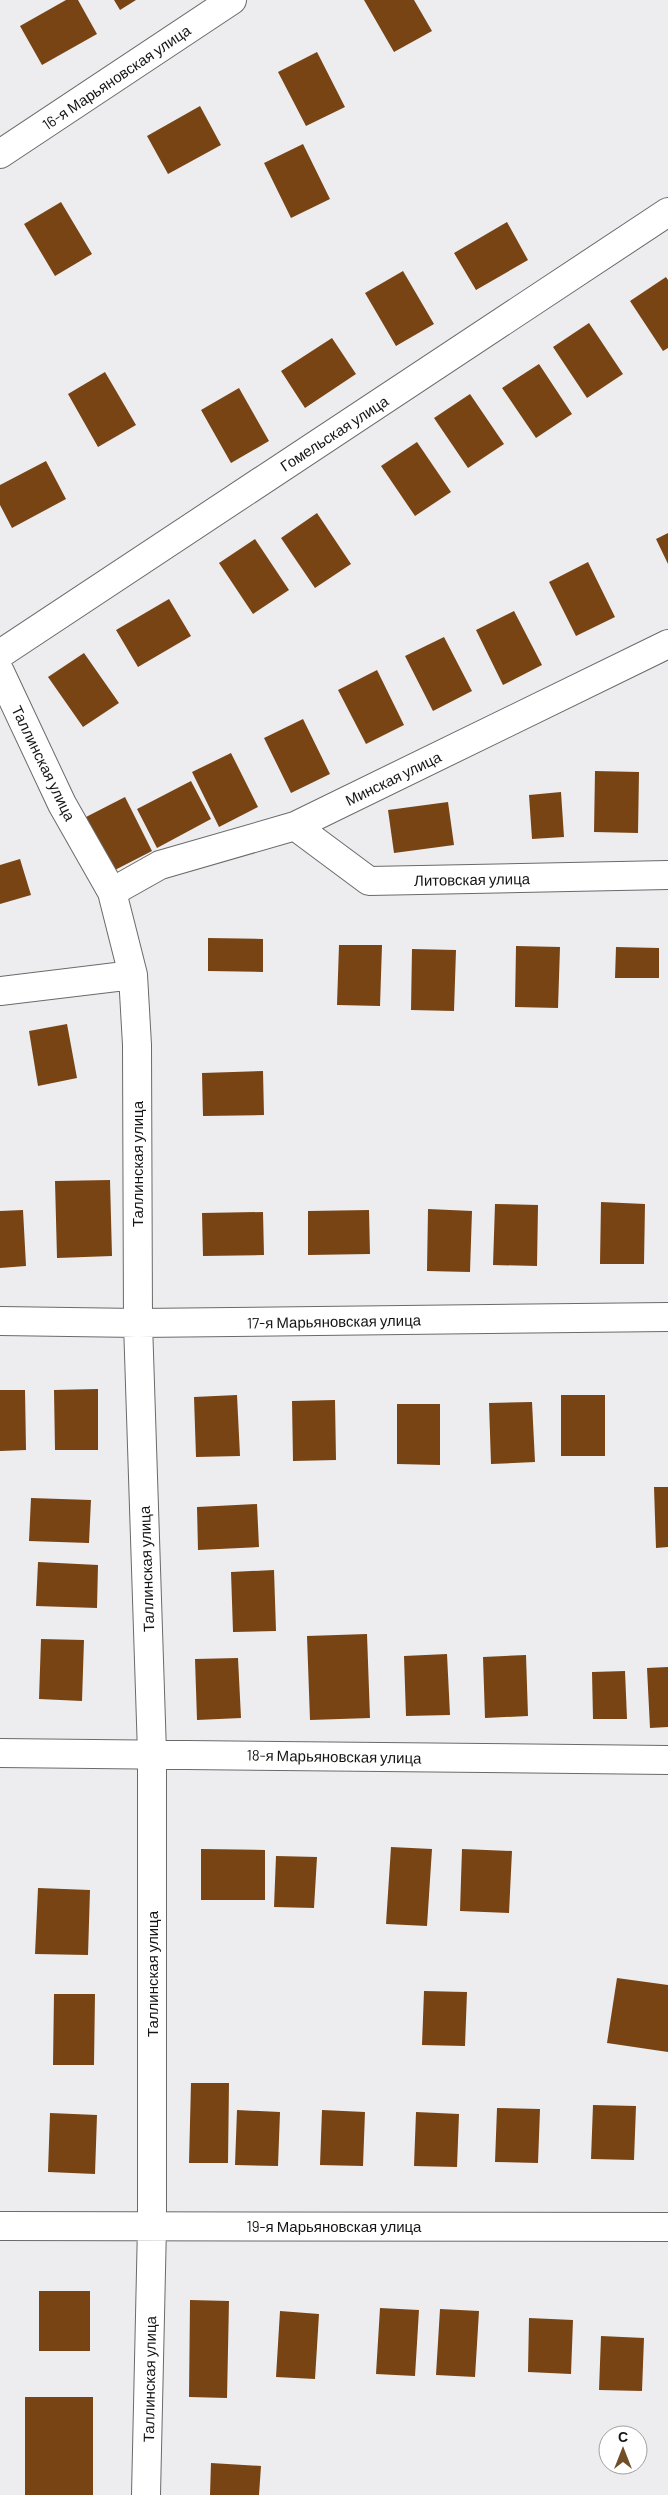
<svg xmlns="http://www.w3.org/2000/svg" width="668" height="2495" viewBox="0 0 668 2495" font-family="Barlow,sans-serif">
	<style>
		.building { fill: #794414 }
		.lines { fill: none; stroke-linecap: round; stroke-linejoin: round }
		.minor-casing { stroke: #6a6a6b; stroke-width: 30 }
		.minor { stroke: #fff; stroke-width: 28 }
		.labels { text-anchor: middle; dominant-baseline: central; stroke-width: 5; stroke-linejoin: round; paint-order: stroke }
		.street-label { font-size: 15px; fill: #151515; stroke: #fff }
	</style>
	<rect width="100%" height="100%" fill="#ededef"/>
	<path class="building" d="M66 0H78L97 34 42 65 20 26Z
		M114 0H136L120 10Z
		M364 0H414L432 31 394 52Z
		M317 52 345 107 306 126 278 72Z
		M200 106 221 145 168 174 147 136Z
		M303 144 330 199 291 218 264 163Z
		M61 202 92 254 55 276 24 224Z
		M507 222 528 260 476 290 454 253Z
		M403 271 434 324 396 346 365 293Z
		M666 277 668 280V348L663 351 630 301Z
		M589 323 623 374 587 398 553 347Z
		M332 338 356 374 305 408 281 371Z
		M539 364 572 414 536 438 502 388Z
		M105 372 136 425 98 447 68 394Z
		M239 388 269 441 231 463 201 410Z
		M470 394 504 444 468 468 434 418Z
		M417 442 451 492 415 516 381 466Z
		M46 461 66 499 12 528 0 505V485Z
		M317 513 351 564 315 588 281 538Z
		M668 533V564L656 539Z
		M255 539 289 590 253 614 219 563Z
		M588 562 615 617 576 636 549 582Z
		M169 599 191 636 138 667 116 630Z
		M514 611 542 665 503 685 476 630Z
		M444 637 472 691 433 711 405 656Z
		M84 653 119 703 83 727 48 677Z
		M377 670 404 725 366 744 338 690Z
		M303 719 330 774 291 793 264 738Z
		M231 753 258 807 219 827 192 772Z
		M595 771 639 772 638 833 594 832Z
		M191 781 211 819 157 848 137 809Z
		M561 792 564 837 532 839 529 795Z
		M125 797 152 851 113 871 86 817Z
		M448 802 454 845 394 853 388 810Z
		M20 859 31 895 0 904V865Z
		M208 938 263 939V972L208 971Z
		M339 945H382L380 1006 337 1005Z
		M516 946 560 947 558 1008 515 1007Z
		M616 947 659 948V978H615Z
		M412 949 456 950 454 1011 411 1010Z
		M67 1024 77 1078 38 1086 29 1031Z
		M263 1071 264 1115 203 1116 202 1073Z
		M110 1180 112 1256 57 1258 55 1181Z
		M601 1202 645 1204 644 1264H600Z
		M495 1204 538 1205 537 1266 493 1265Z
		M428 1209 472 1211 470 1272 427 1271Z
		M23 1210 26 1266 0 1268V1211Z
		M369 1210 370 1254 308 1255V1211Z
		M263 1212 264 1255 203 1256 202 1213Z
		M98 1389V1450H55L54 1390Z
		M0 1390H25L26 1450 0 1451Z
		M237 1395 240 1456 196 1457 194 1397Z
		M561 1395H605V1456H561Z
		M335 1400 336 1460 293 1461 292 1401Z
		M532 1402 535 1462 491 1464 489 1403Z
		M397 1404H440V1465L397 1464Z
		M654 1487H668V1547L656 1548Z
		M31 1498 91 1500 89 1543 29 1541Z
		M257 1504 259 1547 198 1550 197 1507Z
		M38 1562 98 1565 97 1608 36 1606Z
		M274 1570 276 1631 233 1632 231 1572Z
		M367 1634 370 1718 310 1720 307 1636Z
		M41 1639 84 1640 82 1701 39 1699Z
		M447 1654 450 1715 406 1716 404 1656Z
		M526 1655 528 1716 485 1718 483 1657Z
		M238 1658 241 1718 197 1720 195 1659Z
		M668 1667V1727L650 1728 647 1668Z
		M625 1671 627 1719H593L592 1672Z
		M391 1847 432 1849 427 1926 386 1924Z
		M201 1849 265 1850V1900H201Z
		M462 1849 512 1851 509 1913 460 1911Z
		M276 1856 317 1857 314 1908 274 1907Z
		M38 1888 90 1890 88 1955 35 1954Z
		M617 1978 668 1985V2052L607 2043Z
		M424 1991 467 1992 465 2046 422 2045Z
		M54 1994H95L94 2065H53Z
		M191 2083H229L228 2163H189Z
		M593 2105 636 2106 634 2160 591 2159Z
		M497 2108 540 2109 538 2163 495 2162Z
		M237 2110 280 2112 278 2166 235 2165Z
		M322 2110 365 2112 363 2166 320 2165Z
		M416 2112 459 2114 457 2167 414 2166Z
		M50 2113 97 2115 95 2174 48 2172Z
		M39 2291H90V2351H39Z
		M190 2300 229 2301 227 2398 189 2397Z
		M380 2308 419 2310 415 2376 376 2374Z
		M440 2309 479 2311 475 2377 436 2375Z
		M280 2311 319 2314 315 2379 276 2377Z
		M529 2318 573 2320 571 2374 528 2372Z
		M601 2336 644 2338 642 2391 599 2390Z
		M25 2397H93V2495H25Z
		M211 2463 261 2466 259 2495H210Z"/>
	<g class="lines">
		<defs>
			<path id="minor" d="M0 154 232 0
				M0 654 668 212
				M0 672 62 804 112 892 133 975 137 1045 138 1323 152 1753V2226L146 2495
				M295 826 369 881 668 875
				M112 892 160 865 295 826 668 644
				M0 991 133 975
				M0 1321 138 1323 668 1317
				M0 1753 668 1760
				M0 2226 668 2227"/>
		</defs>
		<use href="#minor" class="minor-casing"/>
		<use href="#minor" class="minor"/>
	</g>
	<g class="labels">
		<g class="street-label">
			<text transform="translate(116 77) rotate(-34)">16-я Марьяновская улица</text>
			<text transform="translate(334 433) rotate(-33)">Гомельская улица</text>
			<text transform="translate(44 763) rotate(64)">Таллинская улица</text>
			<text transform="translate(393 778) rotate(-26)">Минская улица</text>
			<text transform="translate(472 879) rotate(-1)">Литовская улица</text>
			<text transform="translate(137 1164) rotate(-90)">Таллинская улица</text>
			<text transform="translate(334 1321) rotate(-1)">17-я Марьяновская улица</text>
			<text transform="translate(146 1569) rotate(-92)">Таллинская улица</text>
			<text transform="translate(334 1756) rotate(1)">18-я Марьяновская улица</text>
			<text transform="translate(152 1974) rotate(-90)">Таллинская улица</text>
			<text x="334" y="2226">19-я Марьяновская улица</text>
			<text transform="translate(149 2379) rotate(-89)">Таллинская улица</text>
		</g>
	</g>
	<g transform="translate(623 2450)"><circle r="24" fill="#ffffff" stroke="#a1a1a1"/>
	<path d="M0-4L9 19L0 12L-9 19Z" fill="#714e27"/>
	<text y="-8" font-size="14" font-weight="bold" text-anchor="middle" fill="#151515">С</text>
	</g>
</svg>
